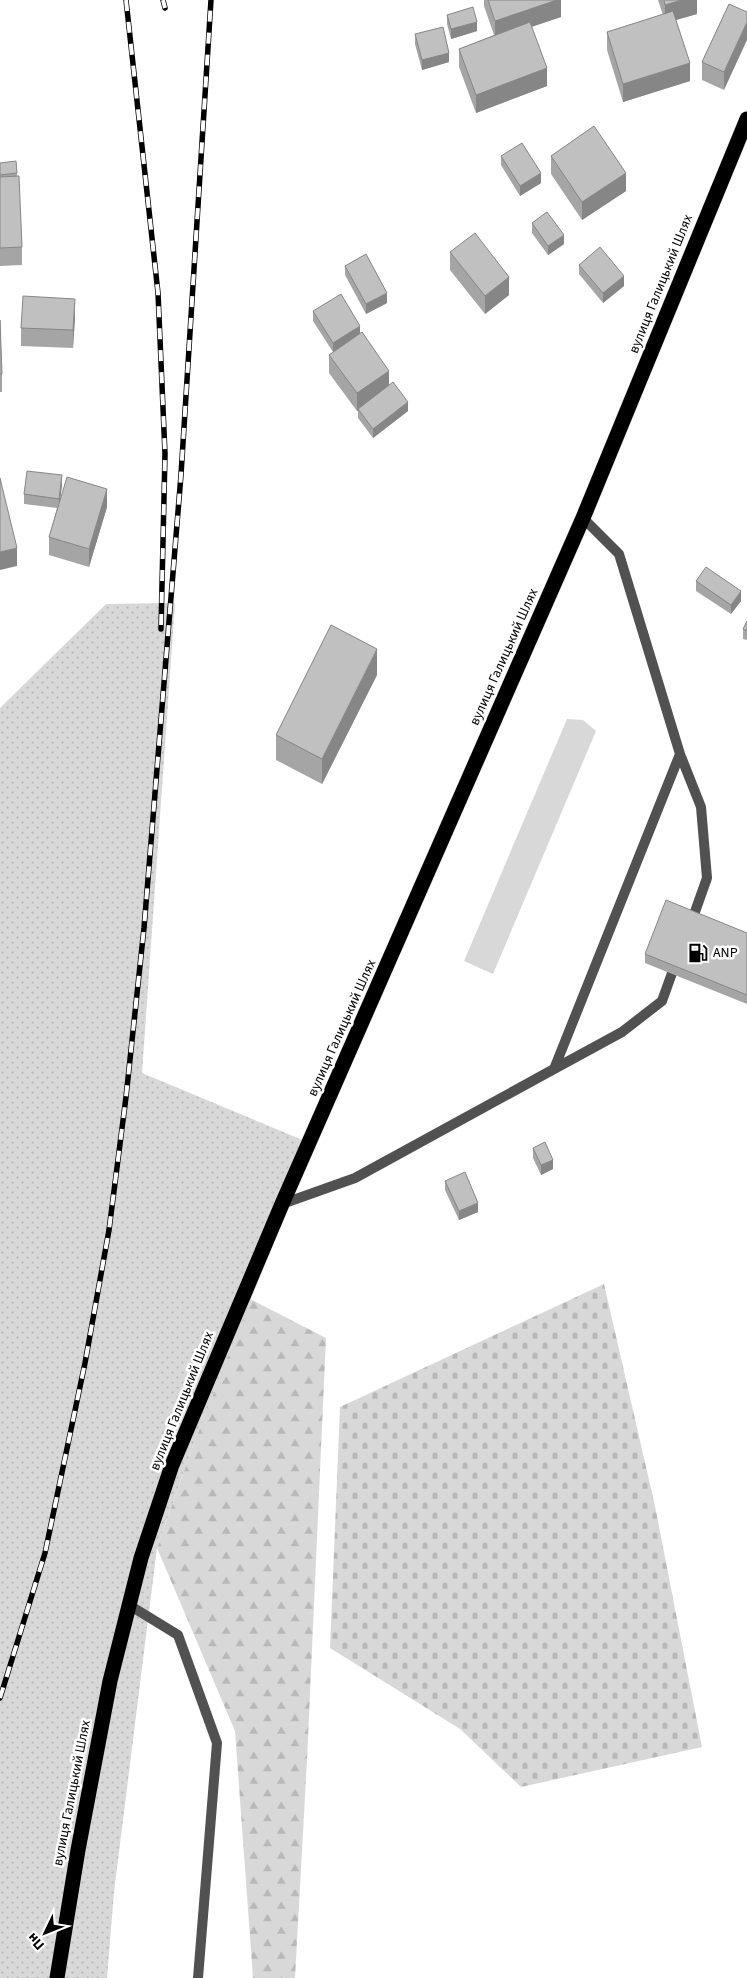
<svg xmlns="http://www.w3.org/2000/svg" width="747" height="1978" viewBox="0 0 747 1978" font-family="'Source Sans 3',sans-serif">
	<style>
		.grass { fill: #d8d8d8 }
		.forest { fill: url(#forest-firs) }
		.cemetery { fill: url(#cemetery-stones) }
		.park { fill: url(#park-dots) }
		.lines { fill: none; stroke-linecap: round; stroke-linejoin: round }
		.highway-casing { stroke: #dbdbdb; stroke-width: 16 }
		.lane { stroke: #515151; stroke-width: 10 }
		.highway { stroke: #000; stroke-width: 15 }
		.rail-casing { stroke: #000; stroke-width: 5.5 }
		.rail { stroke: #fff; stroke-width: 4; stroke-dasharray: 11; stroke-linecap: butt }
		.wall { fill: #a5a5a5 }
		.shaded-wall { fill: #868686 }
		.building { fill: #c0c0c0; stroke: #868686 }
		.labels { text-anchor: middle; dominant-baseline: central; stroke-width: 5; stroke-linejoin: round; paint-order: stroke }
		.street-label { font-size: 14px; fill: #000; stroke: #fff }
		.poi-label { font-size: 14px; fill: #000; stroke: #fff; text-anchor: start }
	</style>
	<defs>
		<pattern id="forest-firs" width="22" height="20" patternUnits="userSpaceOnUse" patternTransform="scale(1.25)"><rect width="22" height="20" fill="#d8d8d8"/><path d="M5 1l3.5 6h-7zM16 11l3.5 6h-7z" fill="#b8b8b8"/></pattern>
		<pattern id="cemetery-stones" width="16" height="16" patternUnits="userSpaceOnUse" patternTransform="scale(1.25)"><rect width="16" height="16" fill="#d8d8d8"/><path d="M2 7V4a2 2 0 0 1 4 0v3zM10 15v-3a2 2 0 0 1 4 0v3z" fill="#b8b8b8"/></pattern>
		<pattern id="park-dots" width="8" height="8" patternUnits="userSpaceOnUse" patternTransform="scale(1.25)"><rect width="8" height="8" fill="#d8d8d8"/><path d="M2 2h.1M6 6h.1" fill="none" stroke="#b8b8b8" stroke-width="1.8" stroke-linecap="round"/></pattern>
	</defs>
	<rect width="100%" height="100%" fill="#fff"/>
	<path class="grass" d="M567 719 583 720 596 731 493 974 464 961Z"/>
	<path class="forest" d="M250 1299 326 1338 307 1760 295 1978H253L235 1731 157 1548 191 1451Z"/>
	<path class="cemetery" d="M604 1284 655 1506 702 1747 521 1787 460 1729 330 1648 340 1407Z"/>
	<path class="park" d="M175 603 142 1073 312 1144 191 1451 157 1548 114 1892 107 1978H0V708L106 604Z"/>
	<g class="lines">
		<defs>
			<path id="highway" d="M57 1978 78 1850 110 1681 141 1558 172 1465 282 1204 583 518 747 119"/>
		</defs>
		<use href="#highway" class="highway-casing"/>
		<path class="lane" d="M680 754 701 807 707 878 691 923
			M554 1069 622 1032 662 1001 676 962
			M282 1204 355 1178 554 1069 680 754 619 554 583 518
			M129 1605 178 1635 217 1743 198 1978"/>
		<use href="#highway" class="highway"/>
		<defs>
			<path id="rail" d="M126 0 158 293 165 454 161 629
				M163 0 165 8
				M0 1698 45 1553 85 1363 109 1230 126 1097 144 928 181 475 211 0"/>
		</defs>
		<use href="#rail" class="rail-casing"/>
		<use href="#rail" class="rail"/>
	</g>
	<path class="wall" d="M484 0H561V17L531 27 547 86 476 113 459 67V49L494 35 484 6Z
		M658 0H697V14L676 20 690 81 623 102 607 50V32L663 15Z
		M729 4 724 90 702 80V62Z
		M447 15 477 31 451 39 447 24Z
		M415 34 449 62 422 70 415 44Z
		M501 156 541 183 520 196 501 165Z
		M551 156 626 191 582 220 551 174Z
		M0 163 17 173 22 247V265L0 266Z
		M532 223 564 244 548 255 532 233Z
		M450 252 509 295 485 314 450 270Z
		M579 265 624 286 603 303 579 274Z
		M345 266 387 303 366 314 345 275Z
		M313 311 360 333 389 385 408 411 373 438 358 418V411H357L329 373V355L333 352 313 321Z
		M75 317 73 348 21 346V328Z
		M0 320 2 374V392H0Z
		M62 485 60 499 107 507 89 567 49 555V537L57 508 24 504V494Z
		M696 581 741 601 731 614 696 591Z
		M747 621V640L743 639V629Z
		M377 675 322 784 276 760V735Z
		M747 933V1004L645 963V954Z
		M533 1148 553 1169 541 1175 533 1158Z
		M445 1181 478 1212 459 1220 445 1190Z"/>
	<path class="shaded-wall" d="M557 0H561V17L495 39V21Z
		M682 0H697V14L665 23V5Z
		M477 22V31L451 39V29Z
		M747 22V40L724 90V72Z
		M449 53V62L422 70V60Z
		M690 63V81L623 102V84Z
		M547 68V86L476 113V95Z
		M541 173V183L520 196V186Z
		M626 173V191L582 220V202Z
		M564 235V244L548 255V246Z
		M624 276V286L603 303V293Z
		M509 277V295L485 314V296Z
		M387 293V303L366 314V304Z
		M75 299V317L73 348V330Z
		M360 326V335L333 352V343Z
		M389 371V389L358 409V411H357V393Z
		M408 402V411L373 438V429Z
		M62 475V485L59 509V499Z
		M107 489V507L89 567V549Z
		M17 548V566L0 570V552Z
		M741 591V601L731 614V605Z
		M377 649V675L322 784V759Z
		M553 1160V1169L541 1175V1165Z
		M478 1203V1212L459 1220V1211Z"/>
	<path class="building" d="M488 0H557L495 21Z
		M664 0H682L665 5Z
		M729 4 747 12V22L724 72 702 62Z
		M473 7 477 22 451 29 447 15Z
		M673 11 690 63 623 84 607 32Z
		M530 22 547 68 476 95 459 49Z
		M443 27 449 53 422 60 415 34Z
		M594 126 626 173 582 202 551 156Z
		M522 143 541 173 520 186 501 156Z
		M16 161 17 173 0 175V163Z
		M19 176 22 247 0 248V177Z
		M547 212 564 235 548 246 532 223Z
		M475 233 509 277 485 296 450 252Z
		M600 247 624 276 603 293 579 265Z
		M366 254 387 293 366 304 345 266Z
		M341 294 360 326 333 343 313 311Z
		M23 296 75 299 73 330 21 328Z
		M0 320 2 374H0Z
		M362 332 389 371 357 393 329 355Z
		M393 382 408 402 373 429 358 409Z
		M27 471 62 475 59 499 24 494Z
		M67 477 107 489 89 549 49 537Z
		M0 478 17 548 0 552Z
		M706 567 741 591 731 605 696 581Z
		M747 621V631L743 629Z
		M331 625 377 649 322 759 276 735Z
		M666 900 747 933V995L645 954Z
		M545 1142 553 1160 541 1165 533 1148Z
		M465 1172 478 1203 459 1211 445 1181Z"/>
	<defs>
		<symbol id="fuel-bare" viewBox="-9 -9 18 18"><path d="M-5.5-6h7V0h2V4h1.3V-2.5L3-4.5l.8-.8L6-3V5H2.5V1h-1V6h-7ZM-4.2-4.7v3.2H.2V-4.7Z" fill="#000" stroke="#fff" stroke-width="2.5" paint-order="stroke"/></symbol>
	</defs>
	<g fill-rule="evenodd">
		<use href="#fuel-bare" x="684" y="939" width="28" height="28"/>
	</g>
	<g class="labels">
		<g class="street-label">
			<text transform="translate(661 284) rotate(-68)">вулиця Галицький Шлях</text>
			<text transform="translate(504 657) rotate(-66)">вулиця Галицький Шлях</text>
			<text transform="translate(342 1028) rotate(-66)">вулиця Галицький Шлях</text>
			<text transform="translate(182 1401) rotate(-68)">вулиця Галицький Шлях</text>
			<text transform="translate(72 1793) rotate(-79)">вулиця Галицький Шлях</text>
		</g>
		<g class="poi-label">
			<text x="713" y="953">ANP</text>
		</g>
	</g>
	<g transform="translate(45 1933) rotate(227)" stroke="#ffffff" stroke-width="4" paint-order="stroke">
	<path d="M0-4L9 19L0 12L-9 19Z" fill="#000000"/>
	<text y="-8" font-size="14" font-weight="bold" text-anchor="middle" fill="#000000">Пн</text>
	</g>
</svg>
